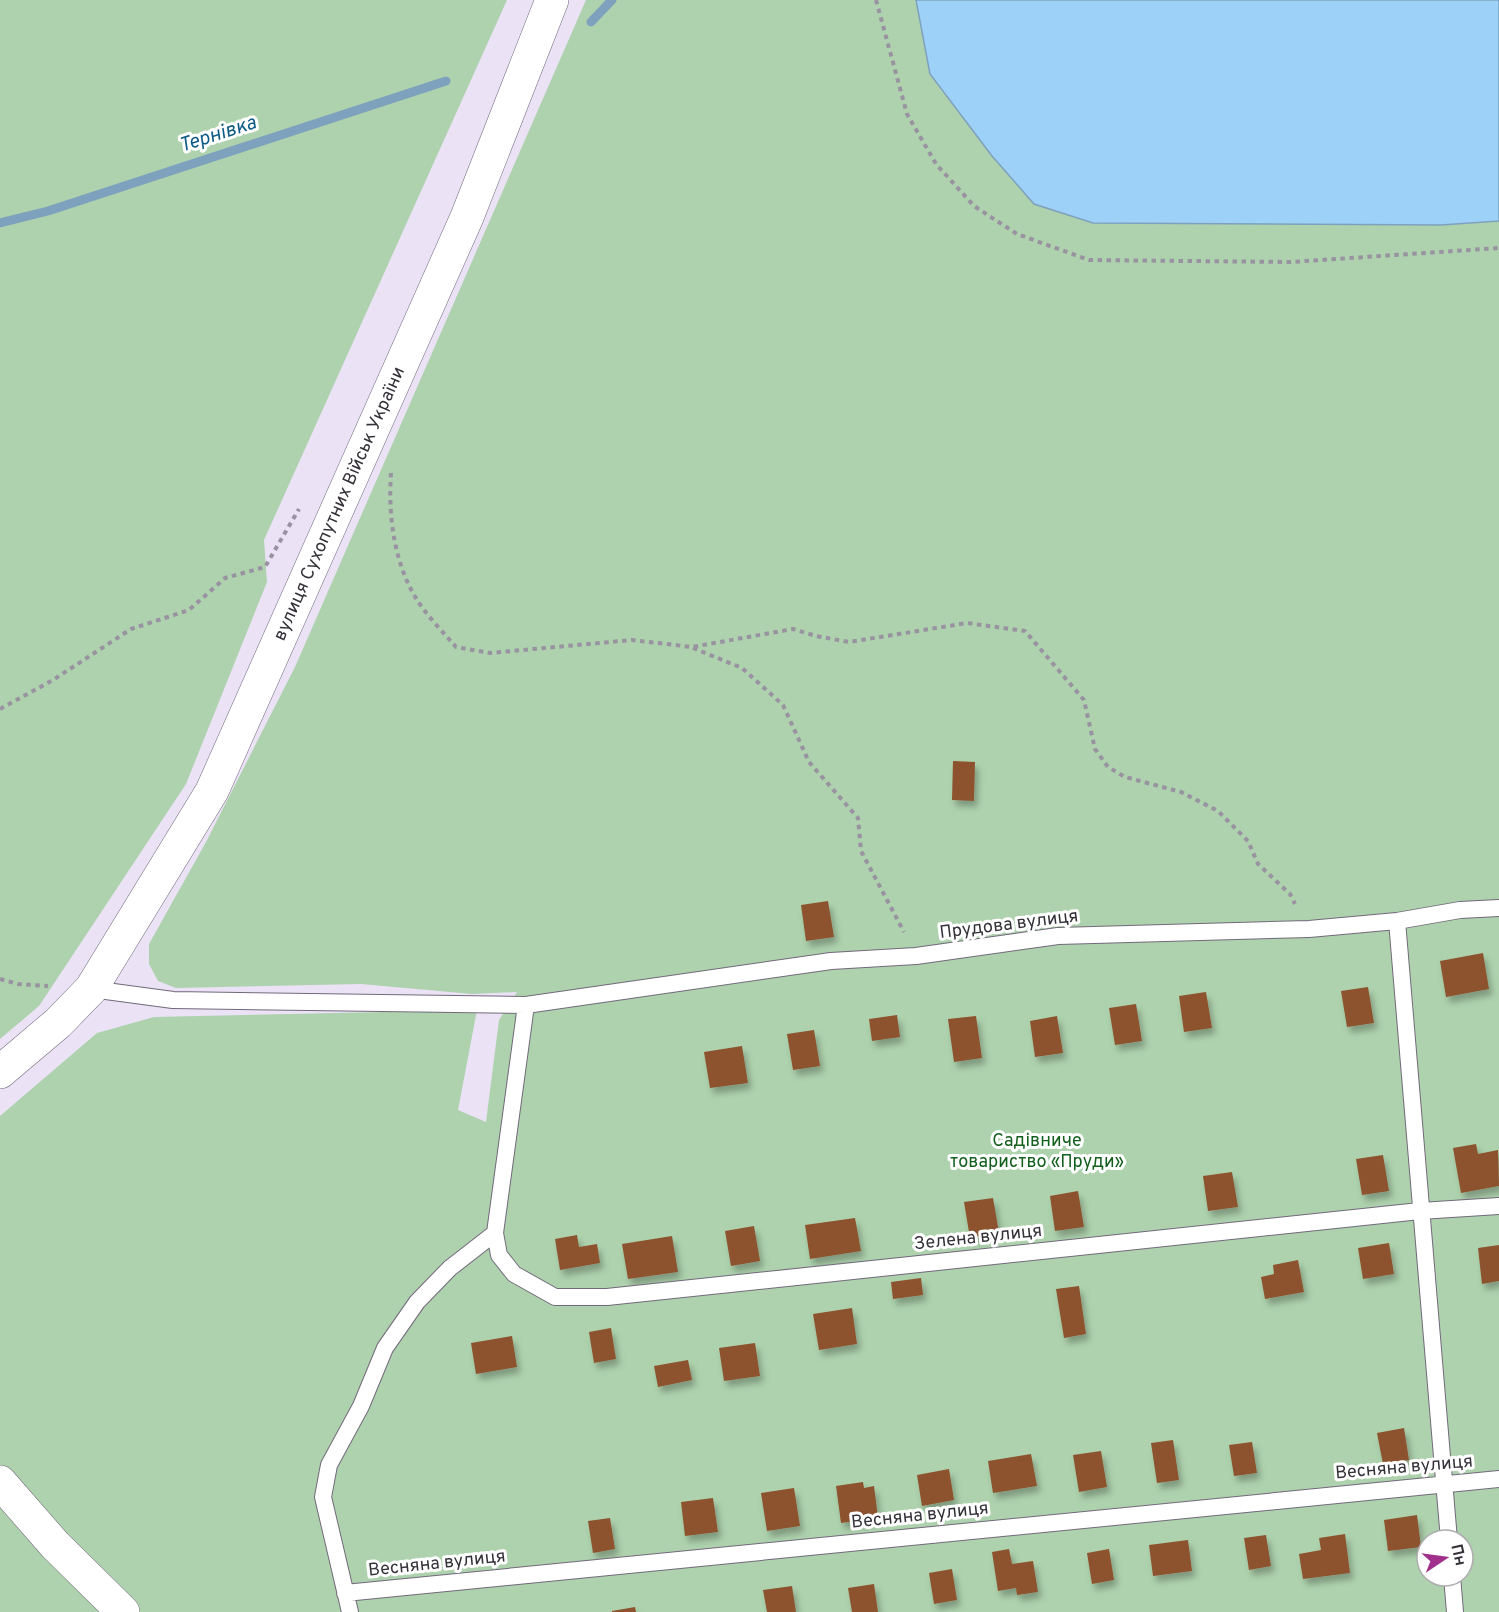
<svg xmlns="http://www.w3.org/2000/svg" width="1499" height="1612" viewBox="0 0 1499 1612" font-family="Overpass,sans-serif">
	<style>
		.green { fill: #aed2ad; fill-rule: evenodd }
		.water { fill: #9ed1f7; stroke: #7ea1be; stroke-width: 1.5 }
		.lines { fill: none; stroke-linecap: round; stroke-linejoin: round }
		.stream { stroke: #7ea1be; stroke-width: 9 }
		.building { fill: #8d522f; filter: url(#shadow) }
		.service-casing { stroke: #72697b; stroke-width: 18 }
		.minor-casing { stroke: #72697b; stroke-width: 34 }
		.tertiary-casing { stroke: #72697b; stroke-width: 34 }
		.path { stroke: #9992a1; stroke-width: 4; stroke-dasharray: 4.5 4.5; stroke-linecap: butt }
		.service { stroke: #fff; stroke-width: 16 }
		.minor { stroke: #fff; stroke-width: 33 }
		.tertiary { stroke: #fff; stroke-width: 33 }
		.labels { text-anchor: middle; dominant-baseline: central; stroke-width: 6; stroke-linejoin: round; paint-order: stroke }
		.street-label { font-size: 18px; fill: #353139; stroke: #fff }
		.park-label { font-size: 18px; fill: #135f1c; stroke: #fff }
		.water-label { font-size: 20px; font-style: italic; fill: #0e5a86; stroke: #fff }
	</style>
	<defs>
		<filter id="shadow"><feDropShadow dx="3.5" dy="6" stdDeviation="3" flood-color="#0004"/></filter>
	</defs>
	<rect width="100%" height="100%" fill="#ebe2f6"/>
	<path class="green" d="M0 0H507L264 540 267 582 186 784 39 1006 0 1039Z
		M586 0H916L930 74 992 156 1034 204 1441 225 1499 221V1612H0V1116L97 1033 154 1017 477 1010 458 1110 486 1122 499 1020 517 992 472 994 361 984 176 988 158 981 149 964V944L206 842 295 667ZM1427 1540H1463V1576H1427Z"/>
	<path class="water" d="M916 0H1499V221L1441 225 1093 223 1034 204 992 156 930 74Z"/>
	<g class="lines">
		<path class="stream" d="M591 22 612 0
			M0 223 48 211 446 81"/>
	</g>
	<path class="building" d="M953 761 975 762 974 801 952 800Z
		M828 901 834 937 806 941 801 905Z
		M1483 953 1489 989 1446 997 1440 961Z
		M1368 987 1374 1023 1347 1027 1341 991Z
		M1206 992 1212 1028 1184 1032 1179 996Z
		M1136 1004 1142 1041 1115 1045 1109 1008Z
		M897 1015 900 1037 872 1041 869 1019Z
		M976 1016 982 1058 954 1062 948 1019Z
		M1057 1016 1063 1053 1035 1057 1030 1021Z
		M814 1030 820 1066 793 1070 787 1034Z
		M742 1046 748 1083 710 1088 704 1052Z
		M1476 1144 1478 1154 1498 1150 1499 1186 1461 1193 1453 1148Z
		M1383 1155 1389 1191 1362 1195 1356 1159Z
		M1232 1172 1238 1207 1208 1211 1203 1176Z
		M1078 1191 1084 1227 1055 1231 1050 1196Z
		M993 1198 999 1233 970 1238 964 1202Z
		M855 1218 861 1251 810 1259 805 1225Z
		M754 1226 760 1261 731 1266 725 1231Z
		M577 1235 579 1247 597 1244 600 1263 560 1270 555 1239Z
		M672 1236 678 1272 628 1279 622 1244Z
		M1389 1243 1394 1274 1363 1279 1358 1248Z
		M1499 1245V1281L1482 1284 1478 1248Z
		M1298 1260 1304 1292 1265 1299 1261 1277 1274 1274 1273 1265Z
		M921 1278 923 1295 893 1299 891 1282Z
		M1079 1286 1086 1334 1064 1338 1056 1289Z
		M852 1308 857 1344 819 1350 813 1314Z
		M611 1328 616 1359 594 1363 589 1332Z
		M512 1336 517 1367 476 1374 471 1343Z
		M755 1343 760 1376 724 1381 719 1348Z
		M688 1360 692 1380 658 1387 654 1366Z
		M1404 1428 1409 1460 1383 1464 1377 1433Z
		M1173 1440 1179 1480 1157 1483 1151 1443Z
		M1252 1442 1257 1473 1234 1476 1229 1445Z
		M1101 1451 1107 1487 1079 1492 1073 1455Z
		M1031 1454 1037 1486 993 1493 988 1461Z
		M949 1469 954 1500 922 1506 917 1475Z
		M863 1482 864 1488 874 1486 878 1518 841 1523 836 1486Z
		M794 1488 800 1526 767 1531 761 1493Z
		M713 1498 718 1532 685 1536 681 1502Z
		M1417 1515 1421 1547 1388 1551 1384 1520Z
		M610 1518 615 1549 593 1553 588 1521Z
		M1345 1534 1350 1573 1303 1579 1299 1554 1321 1550 1319 1538Z
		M1266 1535 1271 1566 1249 1570 1244 1538Z
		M1188 1540 1192 1571 1153 1576 1149 1545Z
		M1009 1549 1012 1564 1033 1561 1038 1592 1017 1595 1016 1588 998 1591 992 1552Z
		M1109 1549 1114 1580 1092 1584 1087 1553Z
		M952 1569 957 1600 934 1604 929 1573Z
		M874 1584 878 1612H852L848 1588Z
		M792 1586 796 1612H767L763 1590Z
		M635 1607 636 1612H612V1611Z"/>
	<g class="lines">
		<defs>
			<path id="service" d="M1397 921 1449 1540
				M91 989 173 1000 526 1005 831 961 916 956 1058 936 1309 929 1397 921 1460 910 1499 908
				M495 1233 499 1255 514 1274 555 1297H607L1420 1211 1499 1206
				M1452 1576 1455 1612
				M345 1593 1499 1479
				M350 1612 323 1497 329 1465 361 1406 385 1348 417 1302 450 1268 495 1233 526 1005"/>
			<path id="minor" d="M0 1482 55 1545 123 1612"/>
			<path id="tertiary" d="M0 1072 58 1023 91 989 212 791 467 217 552 0"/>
		</defs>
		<use href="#service" class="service-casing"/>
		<use href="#minor" class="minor-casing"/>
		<use href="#tertiary" class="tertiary-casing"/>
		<path class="path" d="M876 0 907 114 936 164 974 206 1017 234 1089 260 1291 262 1499 248
			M391 473C388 516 394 563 417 600 428 617 443 632 456 647L490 653 632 640 692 647 793 629 816 636 849 642 967 623 1025 631 1084 700 1095 749 1108 767 1125 777 1181 792 1218 811 1248 841 1258 864 1290 894 1295 904
			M693 648 742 668 783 705 809 762 858 818 861 851 904 932
			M0 709 53 680 131 629 189 610 225 578 265 567 299 509
			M0 979 18 984 48 986"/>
		<use href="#service" class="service"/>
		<use href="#minor" class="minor"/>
		<use href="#tertiary" class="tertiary"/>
	</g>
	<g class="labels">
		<g class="street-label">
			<text transform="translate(340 504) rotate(-66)">вулиця Сухопутних Військ України</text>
			<text transform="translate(1009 925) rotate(-7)">Прудова вулиця</text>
			<text transform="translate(978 1238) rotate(-6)">Зелена вулиця</text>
			<text transform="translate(1404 1468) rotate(-5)">Весняна вулиця</text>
			<text transform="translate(920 1516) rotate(-6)">Весняна вулиця</text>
			<text transform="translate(437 1564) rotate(-6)">Весняна вулиця</text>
		</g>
		<g class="park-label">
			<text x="1037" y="1141">Садівниче<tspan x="1037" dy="21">товариство «Пруди»</tspan></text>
		</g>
		<g class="water-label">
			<text transform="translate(218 135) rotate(-18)">Тернівка</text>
		</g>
	</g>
	<g transform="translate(1445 1558) rotate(77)"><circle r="28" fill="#ffffff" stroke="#aeadb0" stroke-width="1.5"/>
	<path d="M0-4.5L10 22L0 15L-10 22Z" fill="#a12f8c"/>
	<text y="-9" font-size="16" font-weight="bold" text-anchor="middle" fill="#353139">Пн</text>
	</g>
</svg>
